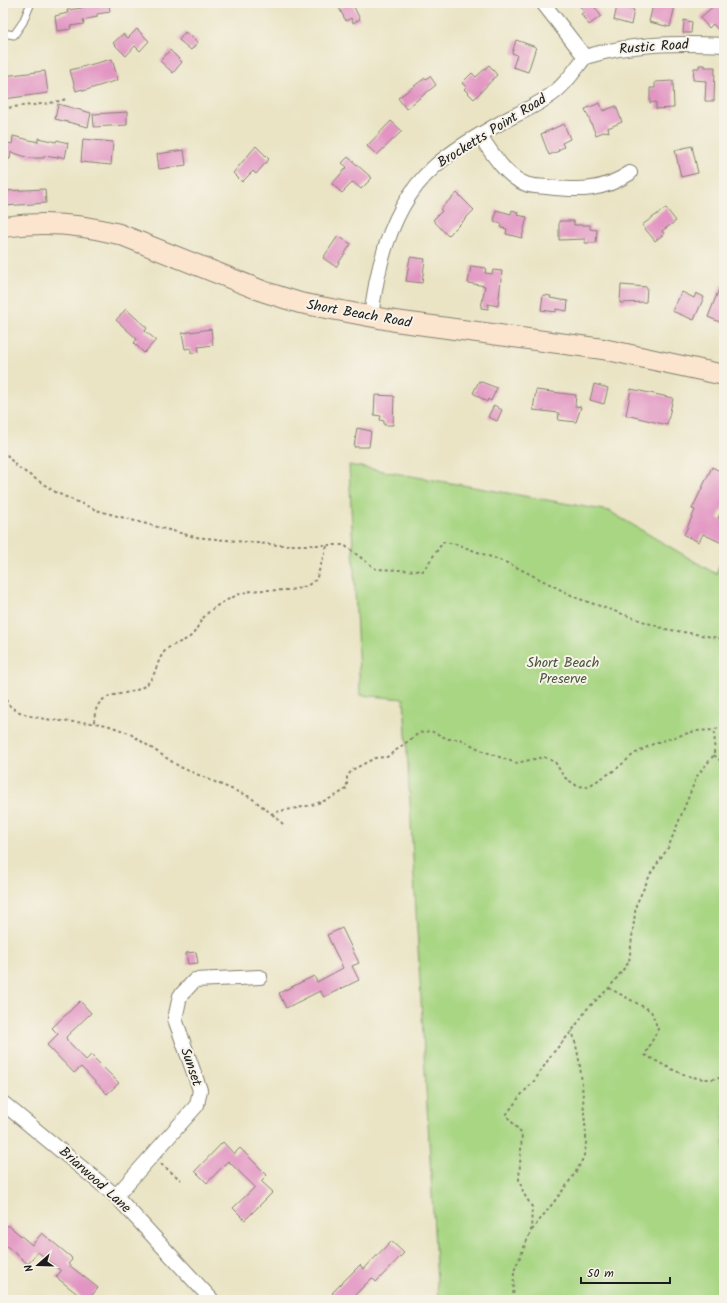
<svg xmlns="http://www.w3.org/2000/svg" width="727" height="1303" viewBox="0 0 727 1303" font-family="Kalam,sans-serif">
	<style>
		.green { fill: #a8d683; stroke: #627950 }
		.building { fill: #e294c2 }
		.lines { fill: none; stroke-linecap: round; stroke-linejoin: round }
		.service-casing { stroke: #838070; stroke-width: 9 }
		.minor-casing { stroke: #838070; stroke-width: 16 }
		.secondary-casing { stroke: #838070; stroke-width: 22 }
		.path { stroke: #838070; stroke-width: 2; stroke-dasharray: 3 3; stroke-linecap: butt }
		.service { stroke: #fff; stroke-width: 7 }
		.minor { stroke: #fff; stroke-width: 14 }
		.secondary { stroke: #fbe5cf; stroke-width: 20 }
		.labels { text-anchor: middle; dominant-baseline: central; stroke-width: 4; stroke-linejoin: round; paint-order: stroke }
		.street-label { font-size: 14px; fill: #1c1c1c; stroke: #f7f3e8 }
		.park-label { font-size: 14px; fill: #46543b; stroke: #f7f3e8 }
	</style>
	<rect width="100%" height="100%" fill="#f7f3e8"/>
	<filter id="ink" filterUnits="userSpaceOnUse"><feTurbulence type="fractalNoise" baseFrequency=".025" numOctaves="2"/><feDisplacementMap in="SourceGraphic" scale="8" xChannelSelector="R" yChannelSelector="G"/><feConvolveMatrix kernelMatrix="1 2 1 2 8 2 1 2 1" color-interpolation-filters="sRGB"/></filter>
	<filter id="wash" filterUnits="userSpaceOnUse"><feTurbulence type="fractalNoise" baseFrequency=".012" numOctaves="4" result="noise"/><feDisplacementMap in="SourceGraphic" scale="16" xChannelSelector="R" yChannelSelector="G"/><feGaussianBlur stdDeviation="0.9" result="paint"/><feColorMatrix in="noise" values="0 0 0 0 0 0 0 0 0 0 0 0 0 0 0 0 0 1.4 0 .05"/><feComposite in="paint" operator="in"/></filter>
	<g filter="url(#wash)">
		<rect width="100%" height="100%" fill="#eae4c5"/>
		<path class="green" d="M349 465 609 511 716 574 724 555V1300H438L404 699 360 695Z"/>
		<g id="blocks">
			<path class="building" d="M88 3H109L110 12 97 14V17L83 20 84 24 70 26 71 29 57 31 55 16 68 13 67 10 82 8 81 4Z
				M349 3H352L360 19 353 23 351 18 346 21 339 8Z
				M578 3H597L594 6 601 16 589 25 581 14 584 12Z
				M664 3 675 6 670 27 649 22 653 5 663 7Z
				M717 3 724 9V25L718 30 713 24 709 28 700 18Z
				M617 6 634 10 631 25 614 20Z
				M684 20 692 22 691 33H683Z
				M137 29 149 41 140 51 135 46 126 56 113 43 123 34 128 38Z
				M185 32 198 42 191 50 179 40Z
				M516 40 536 47 528 72 513 67 517 55 512 53Z
				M170 50 182 62 173 73 160 61Z
				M112 59 118 80 83 91 82 89 76 91 70 70Z
				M489 65 497 75 474 99 464 89 466 87 462 83 472 73 476 77Z
				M699 65H705V67H715L714 101H705L706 81 693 80 694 68H699Z
				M45 71 48 93 4 99 3 76Z
				M430 76 436 85 406 109 398 98 425 78 426 79Z
				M673 81 674 108 656 109V102L650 103V88H655V82Z
				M600 103 603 111 616 106 622 122 608 128 609 132 606 131 596 135 585 109Z
				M58 104 91 113 88 127 55 119Z
				M127 112V125L94 127 93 114Z
				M391 121 402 131 377 155 367 146Z
				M564 124 570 139 562 143 564 147 558 150 559 151 549 155 541 134Z
				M13 136 38 142V138L56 142 57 140 68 143 65 158 58 156V158L44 156V158H29L11 152 10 159 3 158V142L12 144Z
				M83 139 113 142 111 165 81 162Z
				M256 146 269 159 256 174 253 171 242 182 233 173Z
				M692 146 698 173 681 177 675 150Z
				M184 150 186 165 159 169 157 154Z
				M348 157 372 178 361 189 353 182 342 193 332 184 347 167 342 163Z
				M45 189 46 203 5 206 4 191Z
				M457 193 474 210 448 236 433 220 442 211 440 209Z
				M666 208 676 221 662 231 664 234 655 241 642 225Z
				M496 210 511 214 512 210 518 212 517 215 527 217 522 238 506 234 507 229 501 228 502 224 494 222Z
				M559 221H574V225H590V229L597 230 596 243H585V239L559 240Z
				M338 236 351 244 336 267 323 258Z
				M410 257 425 259 422 283 406 281Z
				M471 266 486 268 485 273 492 274 493 270 502 271 498 306 488 304V309L481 308 485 286 468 283Z
				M721 284 724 286V319L722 323 708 317Z
				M621 285 647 287 646 302 620 303Z
				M682 292 694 298 696 293 704 297 694 320 672 311Z
				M543 295 551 296 550 298 568 301 567 311 556 309V312L541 310Z
				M126 309 147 328 145 331 156 340 144 353 134 343 137 339 116 320Z
				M211 329 213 345 198 347 199 352 191 353V348L185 349 182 333Z
				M479 381 497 388 491 401 488 399 487 402 473 393Z
				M594 384 608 388 604 404 590 400Z
				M631 389 673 398 667 425 626 415Z
				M536 390 576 395 575 406 581 407 576 422 558 420 559 413 533 410Z
				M375 395 394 396 393 425H384V421L380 420 381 416 374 415Z
				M494 405 502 410 497 421 488 417Z
				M357 428 371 431 369 447H354Z
				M712 467 724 473V505L718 518 724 521V539L722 543 703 534 699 542 684 535 695 510 692 509Z
				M342 928 359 963 352 966 359 980 324 997 320 991 286 1008 279 993 314 976 317 982 343 968 327 935Z
				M196 952 198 963 188 964 186 953Z
				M80 1001 91 1013 66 1037 67 1040 86 1060 91 1055 119 1083 107 1094 81 1067 74 1073 47 1045 58 1034 52 1028Z
				M223 1142 234 1154 240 1148 267 1175 261 1181 273 1192 245 1220 233 1208 255 1187 228 1161 207 1183 195 1171Z
				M8 1225 32 1245 42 1233 71 1257 72 1260 68 1264 98 1288 88 1300H85L56 1277 61 1271 38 1252 28 1264 3 1243V1232Z
				M391 1241 404 1253 376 1282 372 1278 351 1299 352 1300H339L332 1293 360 1265 364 1269Z"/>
		</g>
	</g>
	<g filter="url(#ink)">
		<use href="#blocks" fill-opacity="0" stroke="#838070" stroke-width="1"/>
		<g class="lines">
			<defs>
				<path id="service" d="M3 33 14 35 23 22 31 3"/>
				<path id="minor" d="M543 3 585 57
					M585 57C630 43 677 43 724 45
					M480 136C492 153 506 177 526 184 532 187 541 186 547 187 579 191 603 191 630 173
					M371 318C377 264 392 204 434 167 454 149 479 135 502 122 517 114 534 107 548 97 563 88 574 71 585 57
					M3 1103 116 1196 212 1300
					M116 1196 197 1105 200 1090 175 1019 180 996 195 980 260 977"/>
				<path id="secondary" d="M3 227C42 221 81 224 119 234L265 292 300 303 395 321 603 349 724 375"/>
			</defs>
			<use href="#service" class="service-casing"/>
			<use href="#minor" class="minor-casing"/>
			<use href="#secondary" class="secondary-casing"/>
			<path class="path" d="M3 109C24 104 45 106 66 99
				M3 450 16 466 57 493 96 510 128 519 195 537 278 545H344L376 569 423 571 443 542 456 544 510 564 577 598 665 629 724 639
				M327 546 316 580C312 582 308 586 303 587 283 594 261 586 240 594 228 599 212 607 204 617 199 622 197 630 192 635 184 643 171 643 164 652 157 661 156 674 149 682 129 703 95 682 94 723L107 725 129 733 180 767 250 797 272 814C280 810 288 810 297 808 314 805 332 800 347 788V777L352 770 375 758 387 757 419 733 431 731 448 739H460L483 751 516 763 544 757 555 762 564 777 577 786 587 787 615 770 634 754 655 743 695 731 715 730
				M3 694C5 698 7 702 9 705 24 721 73 722 94 723
				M714 755 724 764
				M272 814 284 825
				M609 988 651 1011 658 1029 645 1055C670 1068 695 1085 724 1077
				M161 1164 181 1180
				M532 1230C545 1212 578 1175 584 1155 588 1141 585 1127 584 1112 582 1083 581 1060 572 1031
				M513 1300 514 1271 531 1231 532 1207 524 1194 519 1180 522 1134 506 1115 520 1096 535 1080 552 1054 572 1031 587 1009 609 988 629 962 636 905 651 873 668 848 697 776 714 755 715 730 724 724"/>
			<use href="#service" class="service"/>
			<use href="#minor" class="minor"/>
			<use href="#secondary" class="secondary"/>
		</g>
	</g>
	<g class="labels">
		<g class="street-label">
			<text transform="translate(654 47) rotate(-4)">Rustic Road</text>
			<text transform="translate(492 131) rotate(-32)">Brocketts Point Road</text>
			<text transform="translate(359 314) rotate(10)">Short Beach Road</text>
			<text transform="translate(191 1067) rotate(71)">Sunset</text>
			<text transform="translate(95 1180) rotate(42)">Briarwood Lane</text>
		</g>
		<g class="park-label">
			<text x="563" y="663">Short Beach<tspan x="563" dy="16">Preserve</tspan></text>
		</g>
	</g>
	<rect width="727" height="1303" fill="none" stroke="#f7f3e8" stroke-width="16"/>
	<g transform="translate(38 1265) rotate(250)" stroke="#f7f3e8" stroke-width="3" paint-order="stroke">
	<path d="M0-3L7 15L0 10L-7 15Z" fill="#1c1c1c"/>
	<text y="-6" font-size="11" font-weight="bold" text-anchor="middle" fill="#1c1c1c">N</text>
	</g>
	<path d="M581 1277v6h89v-6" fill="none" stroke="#1c1c1c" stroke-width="2"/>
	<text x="587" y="1277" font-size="12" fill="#1c1c1c" stroke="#f7f3e8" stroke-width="3" paint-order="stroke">50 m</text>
</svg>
